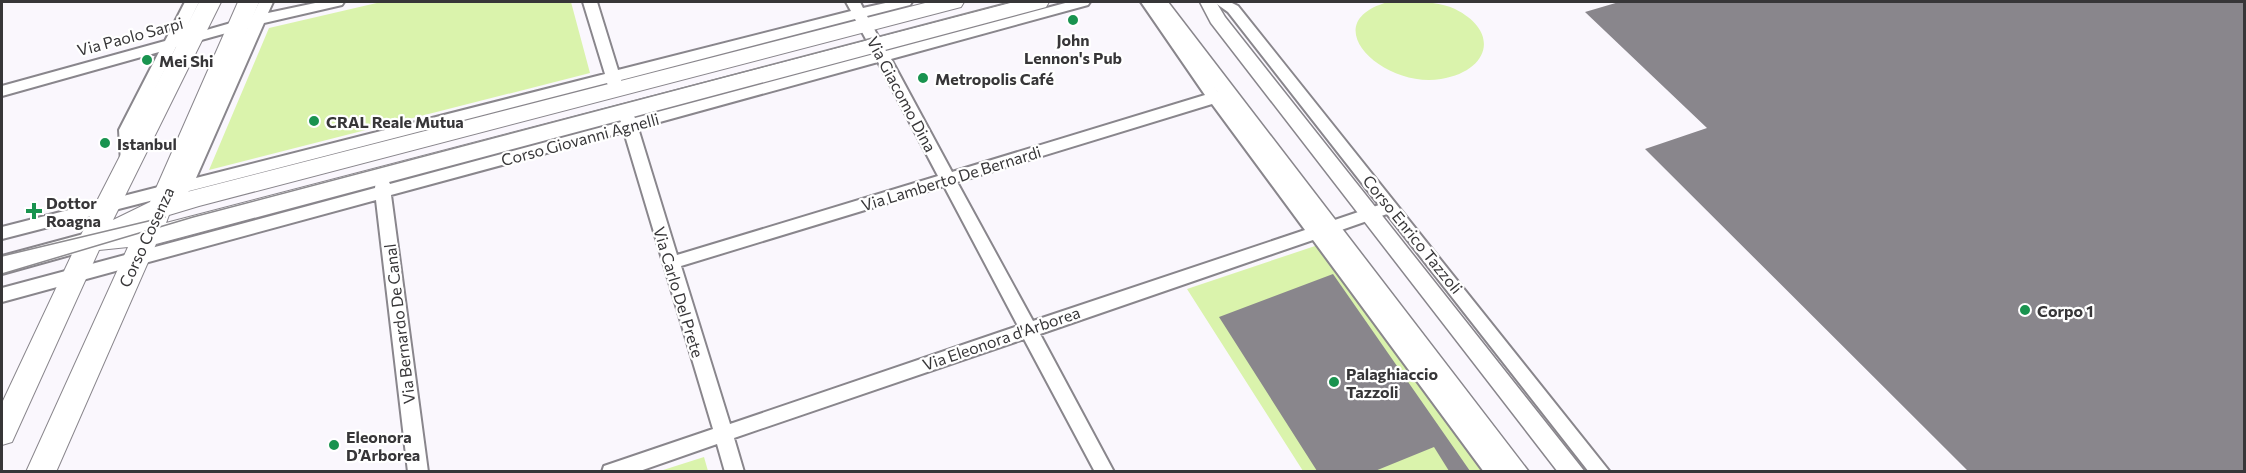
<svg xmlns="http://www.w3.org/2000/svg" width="2246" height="473" viewBox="0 0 2246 473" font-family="Commissioner,sans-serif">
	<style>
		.green { fill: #daf3ac }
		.building { fill: #89868c }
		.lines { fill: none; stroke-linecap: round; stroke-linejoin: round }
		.minor-casing { stroke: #89868c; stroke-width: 4 }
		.tertiary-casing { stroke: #89868c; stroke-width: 3 }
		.secondary-casing { stroke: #89868c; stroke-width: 4 }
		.primary-casing { stroke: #89868c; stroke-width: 2 }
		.minor { fill: #fff; fill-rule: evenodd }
		.tertiary { fill: #fff; fill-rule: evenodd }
		.secondary { fill: #fff; fill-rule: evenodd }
		.primary { fill: #fff; fill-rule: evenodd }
		.tram { stroke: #8d8b8f; stroke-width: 1.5 }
		.poi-dot { fill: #19934f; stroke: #fff; stroke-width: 2 }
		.labels { text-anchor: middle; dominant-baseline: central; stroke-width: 4.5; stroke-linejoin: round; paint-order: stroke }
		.street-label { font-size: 16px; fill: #373638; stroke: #fff }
		.poi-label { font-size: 16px; font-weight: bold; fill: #373638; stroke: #fff; text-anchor: start }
	</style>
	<rect width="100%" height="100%" fill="#faf7fd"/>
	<path class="green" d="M381 2H571L590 73 209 170 269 28Z
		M1388 2C1410 2 1435 0 1455 9 1501 32 1489 71 1441 79 1384 89 1313 23 1388 2Z
		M1318 245 1484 471H1303L1187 289Z
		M704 457 708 471H660Z"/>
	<path class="building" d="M1619 2H2244V471H1968L1645 149 1707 128 1585 12Z
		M1333 274 1470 471H1449L1434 447 1375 471H1317L1219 317Z"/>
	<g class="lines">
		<defs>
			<path id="minor" d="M185 2H199L182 37 252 17 259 2H273L268 13 320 2H344L342 5 264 23 196 178 605 74 583 2H597L618 70 851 11 846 2H860L863 8 890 2H912L910 5 867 16 886 51 1069 2H1090L1088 5 891 59 952 172 1205 95 1141 2H1155L1218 92 1229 91 1231 95 1225 100 1320 225 1379 205 1228 12 1214 2H1230L1238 6 1610 472H1589L1387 214 1327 235 1505 472H1484L1313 240 1040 334 1114 472H1095L1024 339 734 438 744 472H725L717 444 637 472H602L604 466 713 429 624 132 391 195 428 472H408L376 200 2 302V288L375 188 376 180H388L390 184 621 122 618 115 626 110 631 111 635 118 874 54 855 19 621 80 623 87 616 92 611 91 607 83 189 191 185 196 179 198 173 195 2 239V227L178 182 248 27 176 47 135 130 137 162 135 166H123L121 162 119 130 159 52 2 96V86L165 41ZM878 62 938 176 677 255 638 128ZM1212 104 1305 230 1033 321 957 182ZM944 186 1018 326 730 424 681 266Z"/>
			<path id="tertiary" d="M1150 2H1168L1529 472H1502Z
				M1200 2H1216L1225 17 1585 472H1558L1211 23Z"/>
			<path id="secondary" d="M91 232 99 235 102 241 99 247 2 274V256Z"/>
			<path id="primary" d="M199 2H221L113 220 150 202 238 2H259L179 194 929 2H964L961 7 199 206 169 215 166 223 1014 2H1049L1046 7 156 244 56 472H26L128 247 99 250 12 442 2 445V403L98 199Z"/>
		</defs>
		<use href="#minor" class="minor-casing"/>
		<use href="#tertiary" class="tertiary-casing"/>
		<use href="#secondary" class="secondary-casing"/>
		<use href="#primary" class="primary-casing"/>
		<use href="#minor" class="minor"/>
		<use href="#tertiary" class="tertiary"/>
		<use href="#secondary" class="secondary"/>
		<use href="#primary" class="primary"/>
		<path class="tram" d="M2 256 165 217
			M2 274 193 217 1009 2"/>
	</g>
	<g class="poi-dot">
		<circle cx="1073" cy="20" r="6"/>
		<circle cx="147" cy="60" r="6"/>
		<circle cx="923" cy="78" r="6"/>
		<circle cx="314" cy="121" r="6"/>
		<circle cx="105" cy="143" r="6"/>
		<path d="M31 202h6v6h6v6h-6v6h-6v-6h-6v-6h6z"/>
		<circle cx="2025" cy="310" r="6"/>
		<circle cx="1334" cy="382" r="6"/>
		<circle cx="334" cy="445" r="6"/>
	</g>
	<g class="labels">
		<g class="street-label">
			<text transform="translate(130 36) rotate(-15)">Via Paolo Sarpi</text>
			<text transform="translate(902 94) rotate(62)">Via Giacomo Dina</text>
			<text transform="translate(580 139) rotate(-15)">Corso Giovanni Agnelli</text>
			<text transform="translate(951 178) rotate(-17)">Via Lamberto De Bernardi</text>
			<text transform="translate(1413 234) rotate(51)">Corso Enrico Tazzoli</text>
			<text transform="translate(146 237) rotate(-65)">Corso Cosenza</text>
			<text transform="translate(679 292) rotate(73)">Via Carlo Del Prete</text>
			<text transform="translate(399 324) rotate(-97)">Via Bernardo De Canal</text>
			<text transform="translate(1001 338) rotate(-19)">Via Eleonora d'Arborea</text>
		</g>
		<g class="poi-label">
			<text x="1073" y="39" text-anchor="middle">John<tspan x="1073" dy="18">Lennon's Pub</tspan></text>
			<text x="159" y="60">Mei Shi</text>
			<text x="935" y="78">Metropolis Café</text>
			<text x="326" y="121">CRAL Reale Mutua</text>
			<text x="117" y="143">Istanbul</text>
			<text x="46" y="202">Dottor<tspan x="46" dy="18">Roagna</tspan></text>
			<text x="2037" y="310">Corpo 1</text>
			<text x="1346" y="373">Palaghiaccio<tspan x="1346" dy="18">Tazzoli</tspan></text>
			<text x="346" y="436">Eleonora<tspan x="346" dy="18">D’Arborea</tspan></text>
		</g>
	</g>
	<rect width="2246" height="473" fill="none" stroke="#373638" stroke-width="6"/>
</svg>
